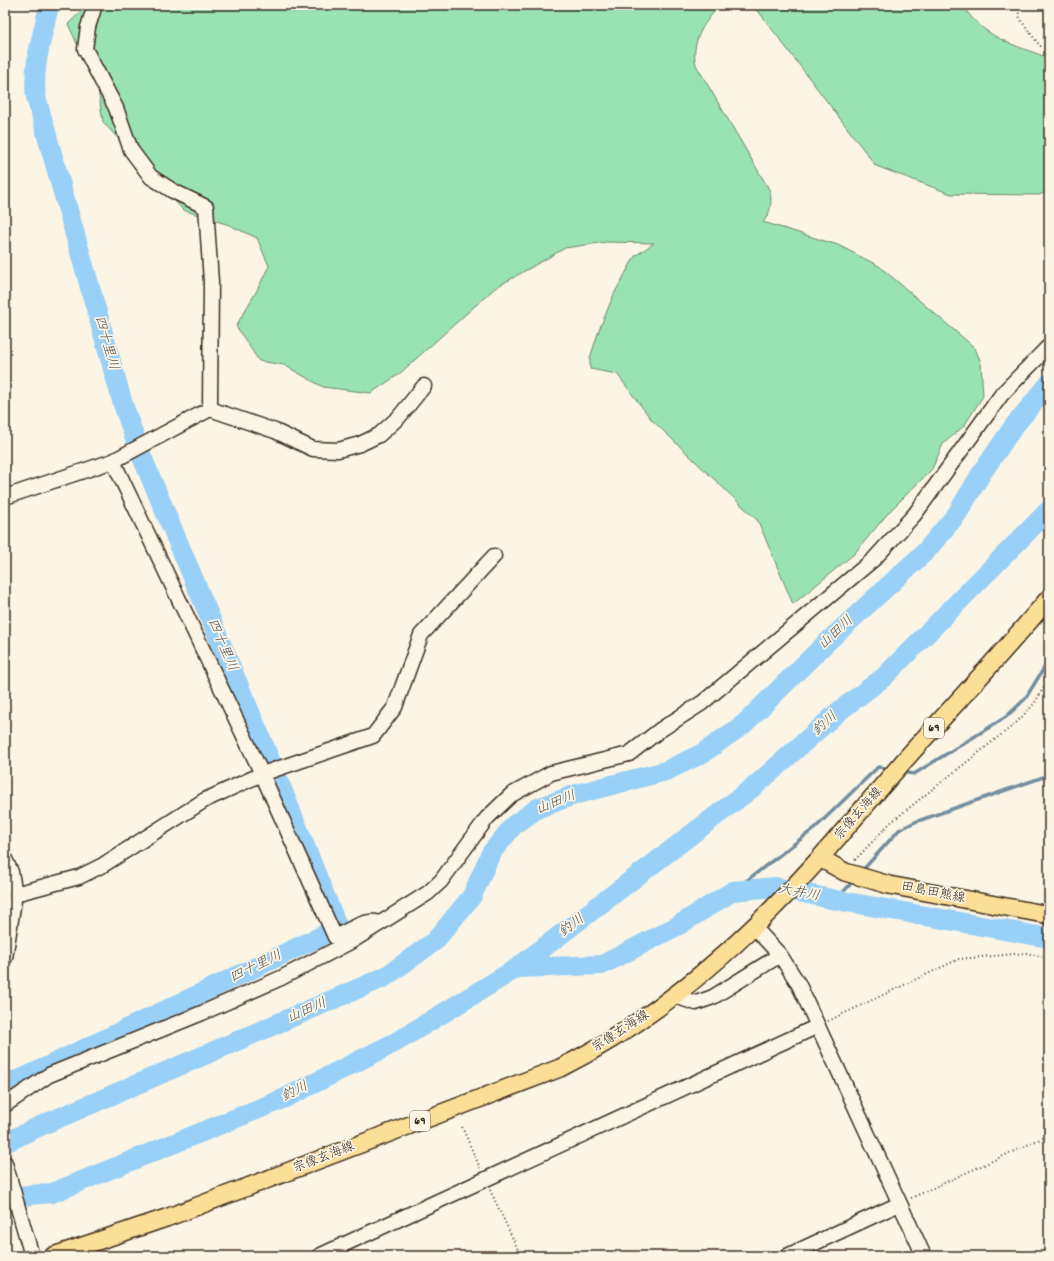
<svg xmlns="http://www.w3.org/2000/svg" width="1054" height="1261" viewBox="0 0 1054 1261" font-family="Dekko,'Klee One',sans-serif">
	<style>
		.green { fill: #99e3b2; stroke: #6a8668 }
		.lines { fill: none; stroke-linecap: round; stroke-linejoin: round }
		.stream { stroke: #738ea0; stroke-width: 3.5 }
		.river { stroke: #98d0f7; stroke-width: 20 }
		.minor-casing { stroke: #3b2a1e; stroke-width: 17 }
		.major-casing { stroke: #3b2a1e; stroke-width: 20 }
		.path { stroke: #3b2a1e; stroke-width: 2; stroke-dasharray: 1 3; stroke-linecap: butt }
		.minor { stroke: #fcf5e5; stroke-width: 14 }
		.major { stroke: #fbdf96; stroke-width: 17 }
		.labels { text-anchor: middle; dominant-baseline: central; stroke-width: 3.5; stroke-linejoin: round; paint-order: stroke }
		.shield { fill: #fcf5e5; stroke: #75675a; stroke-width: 1 }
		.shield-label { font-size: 12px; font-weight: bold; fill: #3b2a1e }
		.street-label { font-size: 13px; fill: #3b2a1e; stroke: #fcf5e5 }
		.water-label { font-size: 14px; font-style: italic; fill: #525454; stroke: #fcf5e5 }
	</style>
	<rect width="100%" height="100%" fill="#fcf5e5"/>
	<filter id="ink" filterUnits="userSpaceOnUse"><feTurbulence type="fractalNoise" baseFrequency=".025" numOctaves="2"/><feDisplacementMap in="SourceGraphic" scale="8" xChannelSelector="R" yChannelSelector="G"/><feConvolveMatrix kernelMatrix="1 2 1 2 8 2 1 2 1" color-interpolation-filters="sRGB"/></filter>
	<g filter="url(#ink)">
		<path class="green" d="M88 5H721C705 20 690 42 696 65L770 191C772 203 771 213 763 222L838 245 879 266 975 348 981 363 983 396 964 426 943 444 932 469 889 512 854 554 793 604 758 521 651 419 617 374 590 369V358L599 330 614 294 635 256 654 243 606 242 565 248 495 288 398 375 371 393 323 387 284 365 259 361 236 326 256 292 269 266 257 238 229 225 183 210 103 122 98 89 68 24Z
			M748 5H962C985 39 1012 44 1049 58V191L1039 195 951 194 876 166 759 12Z"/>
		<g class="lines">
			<path class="stream" d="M908 773 914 774 1006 717 1025 699 1049 660
				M861 872 899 830 915 822 1049 775
				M733 891 815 828 878 767 885 768
				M836 900 854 880"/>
			<path class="river" d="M517 968 602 965 679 925 733 891 775 887 836 900 1049 938
				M5 1083 21 1079 338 928 269 757 139 450 123 404 36 97C32 67 43 34 49 5
				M5 1143 38 1127 385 977 435 941 472 896 491 853 514 825 538 808 577 794 666 771 703 753 744 724 825 644 926 551 957 514 981 474 1014 426 1049 384
				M5 1197 52 1193 283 1099 396 1042 517 968 756 785 838 712 884 677 1049 510"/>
			<defs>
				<path id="minor" d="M95 5 88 27 85 49 116 108 131 150 151 177 173 191 206 207 211 282 210 409
					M113 461 262 774 335 937C347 932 362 920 376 922
					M5 497 113 461 210 409 275 431 313 449 338 450 360 444 379 435 399 417 424 386
					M5 859 11 872 15 894 5 958
					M15 894 79 877 103 865 205 800 262 774 373 736 395 707 421 635 494 556
					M754 927 780 955 798 983 924 1256
					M674 996 696 1003 713 997 780 955
					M5 1105 49 1075 202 1013 281 978 352 941 428 893 441 881 487 818 511 795 551 773 629 754 660 730 702 703 874 559 915 514 1002 394 1049 346
					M5 1163 32 1256
					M319 1256 818 1026
					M787 1256 899 1204"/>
				<path id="major" d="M820 858 845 872 889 885 1049 915
					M53 1256 166 1218 560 1068C660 1018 746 941 820 858 848 826 875 794 903 762 952 707 1002 654 1049 598"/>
			</defs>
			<use href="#minor" class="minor-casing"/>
			<use href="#major" class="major-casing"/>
			<path class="path" d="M1017 5 1020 19 1040 46 1049 47
				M855 860 890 823 1016 723 1034 704 1049 679
				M828 1021 959 959 1026 953 1049 958
				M462 1127 480 1168
				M490 1190 521 1256
				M911 1198 1049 1135"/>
			<use href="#minor" class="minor"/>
			<use href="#major" class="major"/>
		</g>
	</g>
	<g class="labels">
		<g class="shield">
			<rect x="924" y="718" width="20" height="20" rx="3"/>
			<rect x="410" y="1111" width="20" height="20" rx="3"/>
		</g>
		<g class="shield-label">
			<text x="934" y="728">69</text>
			<text x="420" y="1121">69</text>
		</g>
		<g class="street-label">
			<text transform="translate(859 814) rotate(-49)">宗像玄海線</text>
			<text transform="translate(933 893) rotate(11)">田島田熊線</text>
			<text transform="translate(621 1032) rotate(-33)">宗像玄海線</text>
			<text transform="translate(324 1158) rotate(-21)">宗像玄海線</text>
		</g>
		<g class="water-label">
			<text transform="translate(106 343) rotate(74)">四十里川</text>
			<text transform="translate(836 633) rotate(-43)">山田川</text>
			<text transform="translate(222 645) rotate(67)">四十里川</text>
			<text transform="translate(825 724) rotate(-41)">釣川</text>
			<text transform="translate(556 803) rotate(-22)">山田川</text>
			<text transform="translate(799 893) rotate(11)">大井川</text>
			<text transform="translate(572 926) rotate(-37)">釣川</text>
			<text transform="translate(256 967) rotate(-26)">四十里川</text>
			<text transform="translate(307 1011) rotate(-24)">山田川</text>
			<text transform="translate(295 1092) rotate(-26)">釣川</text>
		</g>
	</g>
	<rect width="1054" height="1261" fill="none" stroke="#fcf5e5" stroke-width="20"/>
	<rect x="10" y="10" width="1034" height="1241" fill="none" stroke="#3b2a1e" stroke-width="1.5" filter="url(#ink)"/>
</svg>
